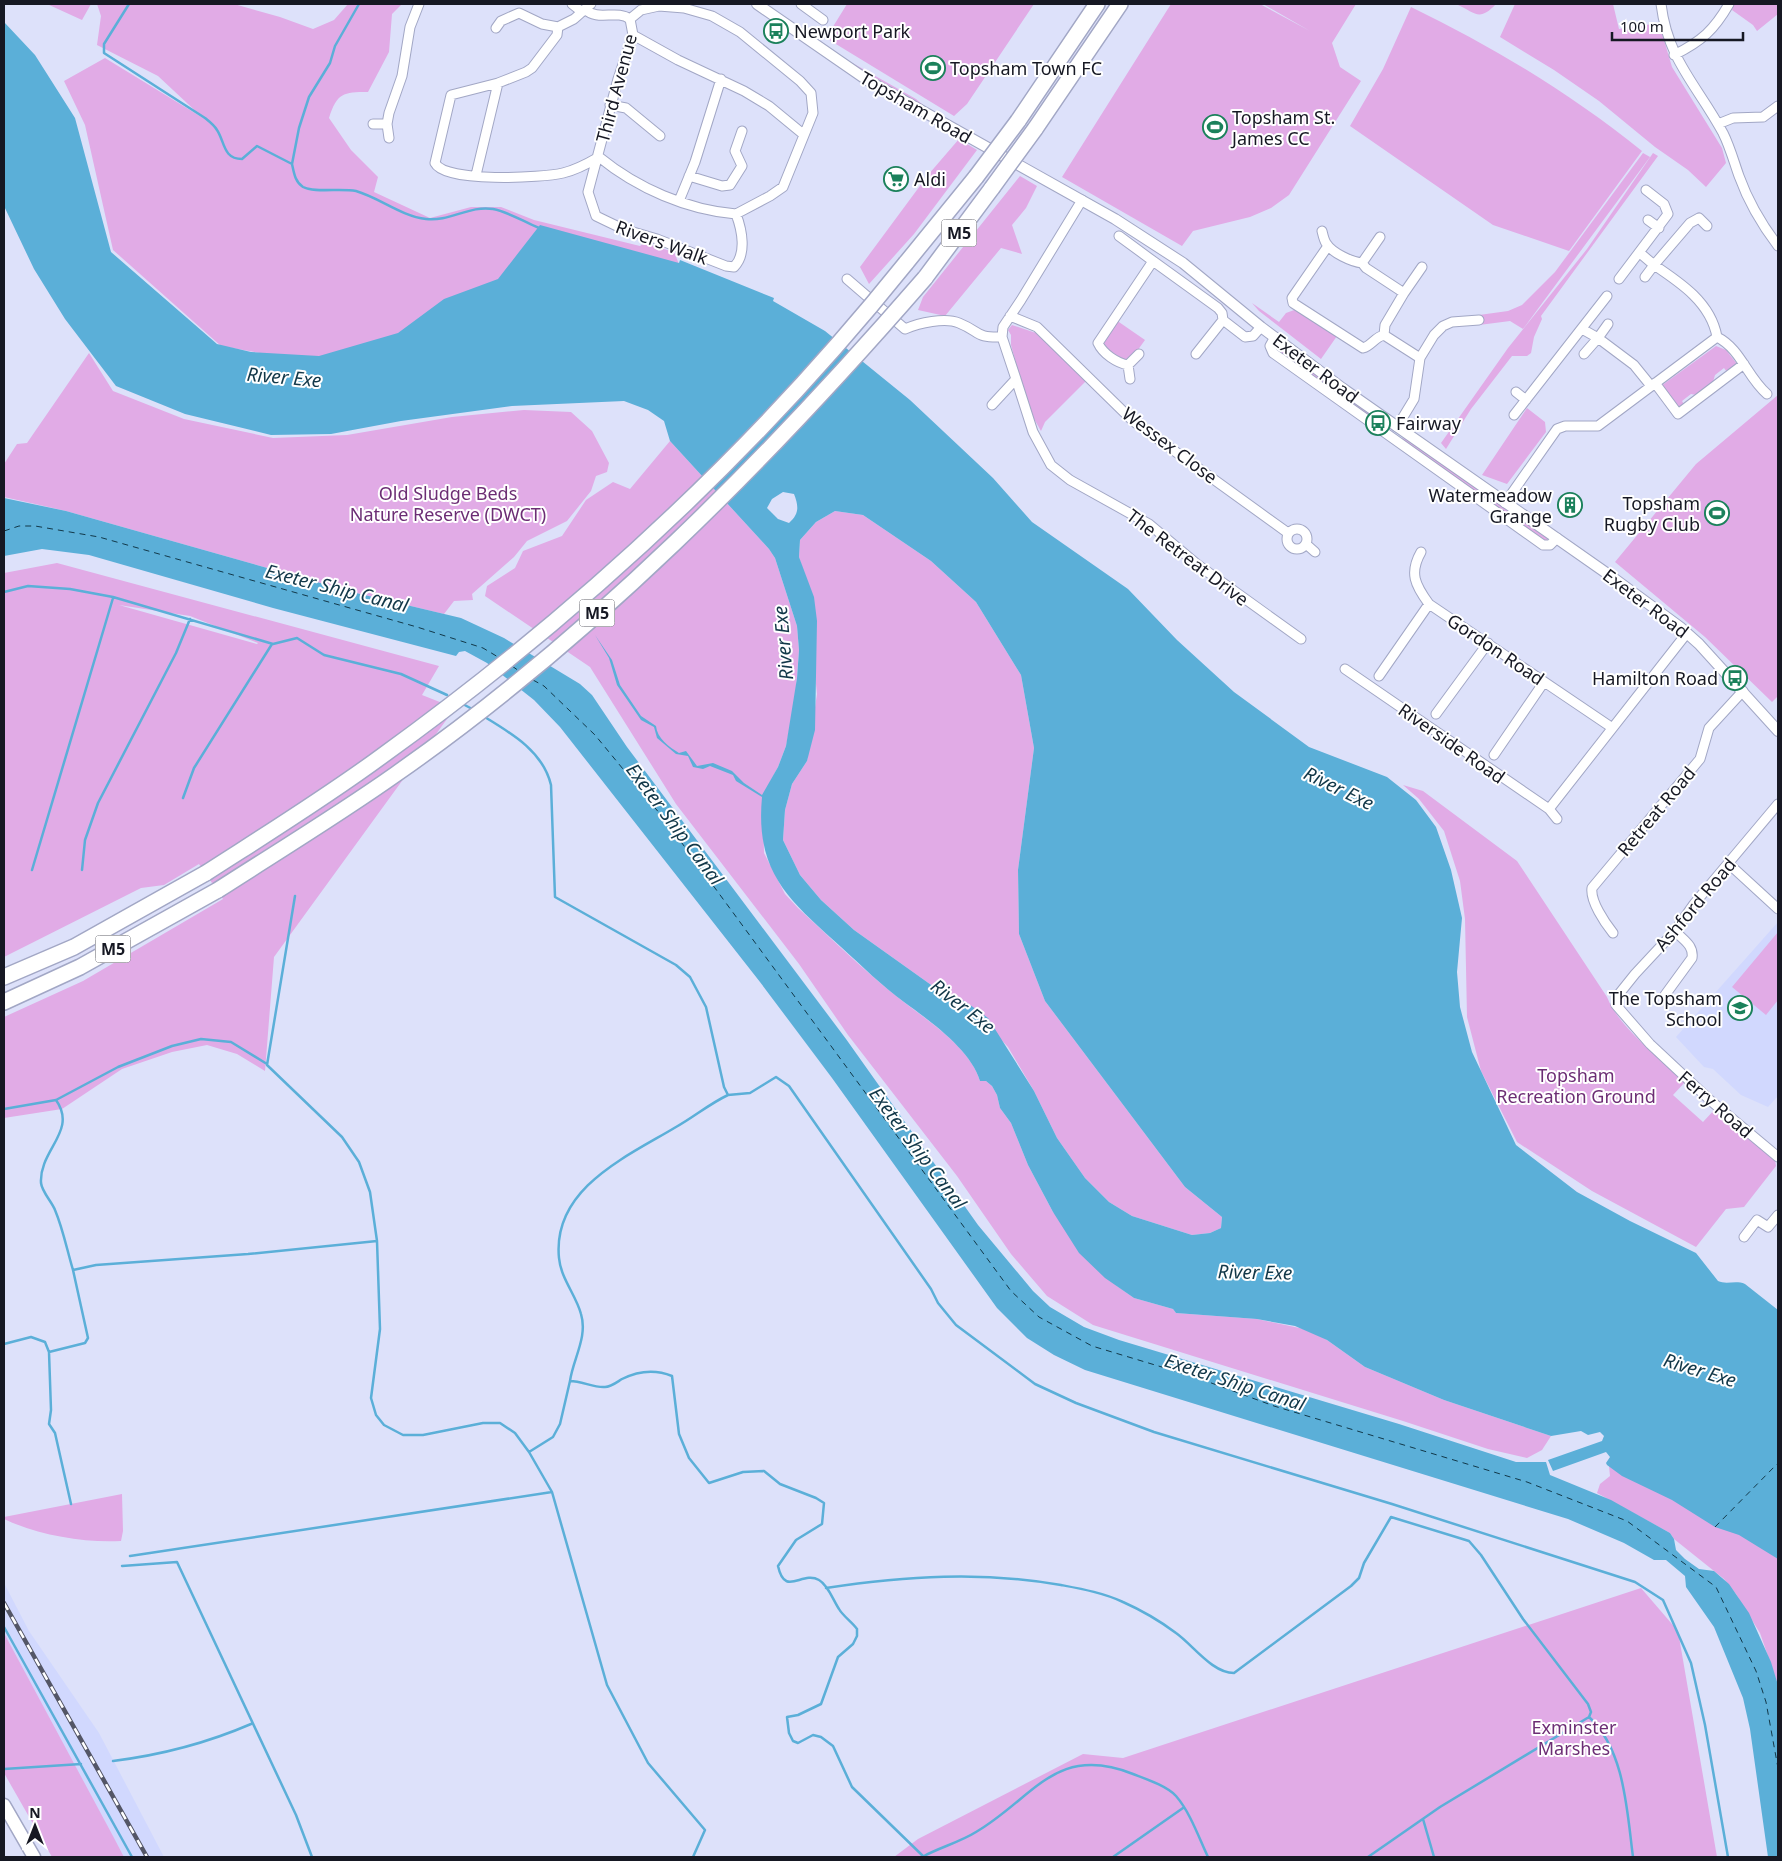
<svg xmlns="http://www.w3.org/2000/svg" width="1782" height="1861" viewBox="0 0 1782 1861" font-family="'Noto Sans',sans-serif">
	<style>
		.built { fill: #d1d8fe }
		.green { fill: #e1abe6; fill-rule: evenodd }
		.water { fill: #5bafd8; fill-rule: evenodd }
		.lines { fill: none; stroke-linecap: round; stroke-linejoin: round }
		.stream { stroke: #5bafd8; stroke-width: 2.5 }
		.ferry { stroke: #123849; stroke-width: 1; stroke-dasharray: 6 5; stroke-linecap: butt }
		.minor-casing { stroke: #a2a7c5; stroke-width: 11 }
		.tertiary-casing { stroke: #a2a7c5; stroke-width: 12 }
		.primary-casing { stroke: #a2a7c5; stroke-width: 15 }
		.motorway-casing { stroke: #a2a7c5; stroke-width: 18 }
		.minor { stroke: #fff; stroke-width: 9 }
		.tertiary { stroke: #fff; stroke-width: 10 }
		.primary { stroke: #fff; stroke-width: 12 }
		.motorway { stroke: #fff; stroke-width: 15 }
		.rail-casing { stroke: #545666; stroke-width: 4.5 }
		.rail { stroke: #fff; stroke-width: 2.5; stroke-dasharray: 8; stroke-linecap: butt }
		.motorway-bridge-casing { stroke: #a2a7c5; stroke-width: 18; stroke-linecap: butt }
		.motorway-bridge { stroke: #fff; stroke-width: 15 }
		.labels { text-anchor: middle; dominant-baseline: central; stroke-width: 4; stroke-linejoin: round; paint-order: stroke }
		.shield { fill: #fff; stroke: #5c5d65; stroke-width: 1 }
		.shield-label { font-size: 16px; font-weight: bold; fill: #161823 }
		.poi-label { font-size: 18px; fill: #161823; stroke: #fff; text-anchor: start }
		.street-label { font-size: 18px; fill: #161823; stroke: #fff }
		.park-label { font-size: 18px; fill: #6c2d74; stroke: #fff }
		.water-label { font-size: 19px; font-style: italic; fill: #123849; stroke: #fff }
	</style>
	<rect width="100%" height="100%" fill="#dde1fa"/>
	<path class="built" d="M1778 922V1096L1768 1107 1741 1095 1713 1069 1704 1067 1676 1037Z
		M4 1583 29 1631 99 1733 164 1857H124L4 1633Z"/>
	<path class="green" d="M47 4H91L82 20Z
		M97 4H234L280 17 313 29 334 20 348 4H402L392 14 389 52 368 92C343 92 337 93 329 118L351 150 378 177 374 192 430 218 471 207H501L534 220 640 246 644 243 674 252 679 264 395 357 277 356 221 346 113 250 85 125 64 81 105 58 203 118 158 76 97 45 101 16Z
		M847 4H1034L967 104 954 116 826 38Z
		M1171 4H1260L1310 31 1263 4H1356L1332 43 1340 67 1361 81 1289 195 1271 208 1250 217 1193 231 1182 246 1062 177Z
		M1456 4H1496C1479 22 1476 13 1456 4Z
		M1515 4H1613L1619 29 1659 23 1672 67 1722 148 1726 163 1706 187 1688 170 1655 147 1599 101 1554 70 1500 37Z
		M1734 4H1778V14L1757 31 1753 25 1732 10Z
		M1411 7C1494 47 1571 94 1642 151L1569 251 1493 225 1350 126 1383 69Z
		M840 56 916 99 929 110 839 58Z
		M959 139 977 150 914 234 869 284 860 267 928 175Z
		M1643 153 1650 157 1523 329 1510 321 1479 325V315L1508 311 1522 305 1555 272Z
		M1653 153 1658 156 1541 316 1542 319 1534 337 1531 353 1527 356H1512L1471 409 1446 449 1441 443 1508 348 1587 249Z
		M1020 176 1037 186 1026 208 1012 225 1022 254 1001 248 945 316 918 310 923 297Z
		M1252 303 1279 322 1286 313 1297 309 1337 336 1321 359 1259 311Z
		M1116 320 1145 340 1132 358 1120 360 1105 349 1103 338Z
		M1012 325 1036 333 1087 380 1045 422 1041 431 1029 410 1011 345V335L1008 330Z
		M1278 346 1377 418 1375 421 1276 350Z
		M1716 346 1726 350 1737 364 1727 372 1724 368 1715 375 1713 382 1696 395 1691 394 1682 401 1685 406 1680 410 1661 386Z
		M89 353 113 391 184 419 273 438 347 435 452 417 524 410 571 412 592 431 609 463 607 472 596 476 591 491 567 521 527 541 514 557 472 594 473 600 454 601 444 614 352 592 66 511 4 497V464L17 444 27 443Z
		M1778 395V696L1772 702 1705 637 1615 562 1696 464Z
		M1527 408 1545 422 1546 432 1507 484 1482 475Z
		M1399 438 1408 439 1548 538 1547 542Z
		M670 441 769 549 775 558 797 626 799 650 795 701 786 746 778 767 763 795 764 853 785 894 798 908C830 937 861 968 895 995 923 1018 969 1045 980 1081H986L992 1086 997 1095 1000 1108 1011 1123 1028 1165 1053 1212 1117 1286 1134 1298 1173 1309 1176 1313 1257 1319 1309 1330 1327 1340 1365 1367 1444 1400 1551 1436 1542 1450 1527 1458 1488 1449 1403 1421 1093 1325 1047 1296 1011 1254 957 1176 848 1035 799 964 676 804 590 667 485 596 487 586 515 568 523 551 562 536 586 500 613 482 630 489Z
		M835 511 863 515 931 561 976 602 1021 675 1034 748 1018 870 1019 934 1045 1001 1185 1187 1222 1217 1221 1228 1210 1233 1192 1235 1132 1216 1109 1202 1085 1178 1057 1138 1034 1091 1008 1047 966 1002 934 987 854 930 821 900 800 875 783 840 785 810 792 784 807 761 817 694 805 577 799 557 800 540 816 522Z
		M57 563 439 666 422 695 455 708 274 957 265 1071 237 1054 207 1045 172 1052 122 1069 62 1109 4 1118V1017L83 981 223 899 199 864 164 885 141 888 4 957V573ZM119 605 190 616 258 643 257 644Z
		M1403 785 1423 791 1517 861 1607 997C1619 1028 1661 1059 1686 1081L1673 1095 1703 1122 1715 1109 1775 1160 1776 1166 1744 1207 1726 1209 1696 1247 1592 1191 1517 1142 1481 1071 1467 1017 1465 919 1460 881 1444 831 1419 799Z
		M1778 932V1000L1766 1015 1732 987Z
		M1778 1452V1685L1760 1633 1736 1594 1724 1579 1674 1539 1670 1533 1597 1493 1600 1484 1610 1476 1609 1466Z
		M122 1494 123 1531 121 1541C83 1543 38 1535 4 1519V1517Z
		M1641 1588 1678 1631 1717 1857H894L918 1839 1083 1754 1123 1758Z
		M4 1633 113 1836 124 1857H52L4 1773Z"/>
	<path class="water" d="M4 22 35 55 75 118 111 252 217 344 251 352 319 356 398 333 444 299 498 279 540 225 679 263 680 260 774 298 773 301 825 331 910 400 993 478 1032 522 1128 589 1177 640 1234 692 1309 747 1387 777 1416 800 1436 827 1451 870 1462 918 1457 972 1460 1007 1472 1052 1516 1145 1577 1192 1630 1221 1696 1253 1718 1281C1726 1285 1736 1280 1745 1284L1778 1310V1559L1739 1535 1715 1527 1672 1500 1622 1476 1607 1465 1606 1463 1610 1457 1606 1452 1553 1471 1548 1460 1602 1441 1604 1436 1600 1432 1588 1435 1581 1431 1551 1436 1444 1400 1365 1367 1327 1340 1295 1326 1257 1319 1176 1313 1173 1309 1134 1298 1105 1278 1079 1253 1053 1212 1028 1165 1011 1123 1000 1108 997 1095 992 1086 986 1081H980C971 1050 930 1021 904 1002 882 986 862 966 841 947 789 900 755 873 762 797L736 781 733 775 710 766 703 769 693 767 688 756 676 754 657 738 654 727 641 720 617 685 609 658 595 635 612 660 620 685 641 716 656 726C657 738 669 747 679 753L686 751 697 766 713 763 732 771 744 783 762 795 778 767 786 746 797 678 799 650 797 626 775 558 769 549 670 441 664 421 648 410 624 401 512 406 401 421 331 434 271 435 185 414 116 386 65 319 34 269 4 206ZM783 492 794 494C799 507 799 514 789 523L778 519 767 508 772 499ZM835 511 863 515 931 561 976 602 1021 675 1034 748 1018 870 1019 934 1045 1001 1185 1187 1222 1217 1221 1228 1210 1233 1192 1235 1132 1216 1109 1202 1085 1178 1057 1138 1034 1091 988 1018 966 1002 934 987 854 930 821 900 800 875 783 840 785 810 792 784 807 761 815 730 817 621 814 597 799 557 800 540 816 522Z
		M4 498 66 511 352 592 461 618 504 638 580 684 592 695 627 747 846 1039 978 1225 1033 1291 1050 1307 1084 1327 1119 1340 1399 1424 1516 1462H1546L1550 1475 1611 1500 1670 1533 1674 1539 1676 1550 1685 1559 1699 1569 1714 1571 1729 1584 1749 1613 1771 1662 1778 1685V1857H1768L1750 1729 1743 1698 1714 1627 1686 1587 1685 1576 1666 1560H1654L1624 1543 1568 1519 1085 1370 1054 1355 1027 1338 997 1308 832 1078 760 982 560 727 534 700 487 663 465 651 459 652 456 656 273 608 89 555 42 549 4 556Z"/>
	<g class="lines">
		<path class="stream" d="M129 4 104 44V53L205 118C210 122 214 125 217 130 225 142 223 159 242 159L257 146 292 164C294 173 295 182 303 187 314 193 341 188 356 191 380 198 401 216 426 219 449 222 470 205 493 209 509 212 524 222 539 228
			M292 164 299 128 309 97 330 63 335 46 359 4
			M4 592 28 586 70 589 113 597 273 644 297 638 324 655 401 674 447 695
			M461 703 474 710
			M483 716C511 733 543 751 551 785L555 897 676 965 690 977 706 1007 724 1087 728 1095 750 1093 776 1077 789 1086 931 1289 938 1303 956 1325 1035 1384 1076 1403 1154 1432 1392 1504 1635 1582 1663 1600 1691 1663 1705 1725 1728 1857
			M183 798 194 768 272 644
			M32 870 113 598
			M82 870 85 840 98 803 176 653 190 619
			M295 896 267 1065 342 1137 359 1162 370 1192 377 1241 380 1329 371 1398 376 1415 384 1425 403 1435H423L483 1423H500L515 1433 529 1452
			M56 1100C78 1131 39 1150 41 1183 42 1192 52 1202 55 1210 63 1229 67 1250 73 1270
			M4 1109 56 1100 118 1067 172 1046 201 1039 231 1042 267 1064
			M4 1344 31 1337 45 1342 49 1352 85 1343 88 1338 73 1270 96 1265 248 1254 377 1241
			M49 1352 51 1410 49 1424 55 1433 71 1504
			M570 1381C573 1359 588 1337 581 1314 576 1295 561 1279 559 1258 552 1188 628 1156 676 1127 694 1117 709 1104 728 1095
			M552 1492 607 1685 648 1763 705 1830 693 1857
			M130 1556 552 1492 529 1452 553 1437 560 1424 570 1381C582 1381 594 1388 605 1387 611 1387 617 1382 622 1379 638 1371 655 1369 672 1376L679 1434 689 1458 709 1483 743 1472 764 1471 780 1484 816 1498 824 1503 822 1524 796 1540 778 1566C785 1598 802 1570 819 1580 828 1585 833 1600 839 1609 843 1616 852 1622 857 1629V1636L853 1644 838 1657 821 1704 798 1715 787 1717 789 1733 793 1741 798 1743 813 1735 821 1737 833 1746 852 1787 924 1857
			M122 1566 177 1562 296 1815 312 1857
			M826 1588C905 1576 983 1571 1061 1585 1082 1589 1104 1593 1123 1602 1141 1610 1160 1621 1176 1633 1193 1645 1212 1673 1234 1673L1351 1586 1359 1578 1364 1563 1391 1517 1469 1541 1481 1555 1523 1619 1588 1704 1591 1712 1589 1717C1625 1750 1627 1812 1633 1857
			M4 1627 132 1857
			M113 1761C161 1755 207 1743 251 1724
			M4 1769 81 1764
			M1423 1819 1434 1857
			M924 1856C941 1847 960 1842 976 1832 1033 1799 1055 1743 1133 1774 1146 1779 1167 1786 1176 1796 1190 1812 1199 1838 1208 1857
			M1113 1857 1183 1808
			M1368 1857 1440 1807 1589 1717"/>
		<path class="ferry" d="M4 531 19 526H35L99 537 417 627 483 648 498 657
			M512 666 519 671
			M533 680 544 686 595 735 665 820 1011 1291 1039 1317 1092 1346 1195 1377 1274 1406 1527 1482 1627 1521 1716 1587 1756 1671 1766 1702 1778 1768
			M1715 1527 1778 1463"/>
		<defs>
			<path id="minor" d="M572 4 582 12
				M801 4 823 20
				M1661 4C1668 61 1698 86 1723 133 1730 147 1734 162 1739 176 1748 201 1762 225 1778 246
				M585 9C598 22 616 9 630 19
				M630 19 633 35 618 79 588 192 596 216 623 229 657 239 726 266 734 267C747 254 742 230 736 214
				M630 19 641 10 659 6 684 8 712 16 740 32 800 81 811 93 813 113 783 187 770 196 736 214
				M558 27 557 35 532 68 526 72 498 83 451 95 435 163C445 183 542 178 563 173 576 170 587 164 599 157
				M496 28 501 21 519 13 542 24 558 27 574 19 591 4
				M633 35 678 60 744 91 769 106 803 134
				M1674 55C1702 41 1714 30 1729 4
				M610 105 626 108 660 136
				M373 124H387
				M1718 124 1733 118 1763 117 1778 106
				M389 138 387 124 389 113 402 76 410 27 419 4
				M599 157C637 188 687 210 736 214
				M476 175 498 83
				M689 176 722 186 730 185 742 166 735 151 742 131
				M679 201 695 162 721 79
				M1648 220 1659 228
				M1322 231C1323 235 1324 240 1326 243 1332 253 1352 262 1362 263L1366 268 1404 293 1385 325 1384 335
				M1119 236 1153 261
				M1328 246 1292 298 1293 303 1363 348C1371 346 1375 337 1384 335L1420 358
				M1640 253 1654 265 1690 223 1699 218 1707 226
				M1362 263 1380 237
				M1645 277 1654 265C1681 283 1711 303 1717 337
				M847 279 905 329C919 323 945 317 959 323 981 332 975 338 1002 337
				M1619 279 1668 214 1664 204 1646 190
				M1404 293 1422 267
				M1010 316 1037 327 1133 421 1288 533
				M1582 329 1598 338 1608 324
				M1275 337 1270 346 1273 353 1543 545H1550L1557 538
				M1717 337C1741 349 1747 377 1767 394
				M1139 354 1128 365C1117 363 1103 354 1098 343L1153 261 1218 308 1222 313 1223 320 1245 337 1253 336 1261 327
				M1196 354 1223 320
				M1584 354 1598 338 1634 365 1651 386
				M1128 365 1130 379
				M1016 379 1033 432 1051 465 1070 480 1149 524 1198 565 1301 639
				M1655 383 1678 414 1744 364
				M1516 392 1526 400
				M992 405 1016 379 1002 337 1003 327 1021 300 1082 200
				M1514 415 1607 296
				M1397 427 1414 399 1420 358 1434 335 1443 326 1452 322 1479 320
				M1505 503 1557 429 1565 426H1598L1717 337
				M1287 539a10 10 0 1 1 20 0a10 10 0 1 1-20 0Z
				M1306 544 1315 552
				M1421 552C1409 573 1415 585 1429 604L1611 727
				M1345 669 1549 809 1557 819
				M1379 676 1429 604
				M1436 714 1488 643
				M1494 755 1544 682
				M1778 804 1694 904 1675 931 1635 974 1619 994 1616 1005 1650 1044 1711 1101 1778 1157
				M1549 809 1687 633
				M1729 864 1778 909
				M1613 933C1605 923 1590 901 1592 888L1700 759 1709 728 1743 691
				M1665 995 1692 958C1694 945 1683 940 1675 931
				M1744 1237 1757 1220 1768 1227 1778 1215"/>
			<path id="tertiary" d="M757 4 867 80 1115 219 1183 263 1261 327 1342 388 1612 577 1680 627 1699 644 1778 731"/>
			<path id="primary" d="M4 1805 34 1857"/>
			<path id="motorway" d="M1018 121 1097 4
				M1035 129 1120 4
				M906 263 976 177
				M925 278 992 188
				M4 977 74 947 206 873
				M4 1002 80 967 218 890"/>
		</defs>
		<use href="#minor" class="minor-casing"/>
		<use href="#tertiary" class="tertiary-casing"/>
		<use href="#primary" class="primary-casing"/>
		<use href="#motorway" class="motorway-casing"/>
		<use href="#minor" class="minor"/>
		<use href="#tertiary" class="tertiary"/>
		<use href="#primary" class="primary"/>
		<use href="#motorway" class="motorway"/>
		<defs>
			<path id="rail" d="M4 1603 147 1857"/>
		</defs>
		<use href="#rail" class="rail-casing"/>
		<use href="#rail" class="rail"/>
		<defs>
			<path id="motorway-bridge" d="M976 177 1018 121
				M992 188 1035 129
				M206 873C265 835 325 798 382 756 576 616 756 450 906 263
				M218 890C277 852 338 815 396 774 592 637 769 458 925 278"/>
		</defs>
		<use href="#motorway-bridge" class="motorway-bridge-casing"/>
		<use href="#motorway-bridge" class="motorway-bridge"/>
	</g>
	<defs>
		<symbol id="bus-ring" viewBox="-11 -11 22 22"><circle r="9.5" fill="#fff" stroke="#1b815b" stroke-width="1.5"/><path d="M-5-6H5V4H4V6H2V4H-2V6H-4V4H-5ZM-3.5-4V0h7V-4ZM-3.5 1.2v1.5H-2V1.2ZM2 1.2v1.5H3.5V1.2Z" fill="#1b815b"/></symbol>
		<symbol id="stadium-ring" viewBox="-11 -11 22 22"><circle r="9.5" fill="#fff" stroke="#1b815b" stroke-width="1.5"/><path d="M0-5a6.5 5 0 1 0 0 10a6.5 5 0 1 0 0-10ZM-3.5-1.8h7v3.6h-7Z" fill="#1b815b"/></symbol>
		<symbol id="supermarket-ring" viewBox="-11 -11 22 22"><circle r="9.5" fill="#fff" stroke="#1b815b" stroke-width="1.5"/><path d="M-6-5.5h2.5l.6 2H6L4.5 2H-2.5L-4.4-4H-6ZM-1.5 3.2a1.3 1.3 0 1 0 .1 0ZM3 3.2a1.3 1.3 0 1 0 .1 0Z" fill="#1b815b"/></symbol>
		<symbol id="building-ring" viewBox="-11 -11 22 22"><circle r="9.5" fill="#fff" stroke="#1b815b" stroke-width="1.5"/><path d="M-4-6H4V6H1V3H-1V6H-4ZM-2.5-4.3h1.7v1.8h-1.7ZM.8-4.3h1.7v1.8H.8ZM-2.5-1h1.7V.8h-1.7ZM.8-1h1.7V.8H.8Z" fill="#1b815b"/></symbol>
		<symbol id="school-ring" viewBox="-11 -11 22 22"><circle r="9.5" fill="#fff" stroke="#1b815b" stroke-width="1.5"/><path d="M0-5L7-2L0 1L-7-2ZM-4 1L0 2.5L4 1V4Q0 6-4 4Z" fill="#1b815b"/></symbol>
	</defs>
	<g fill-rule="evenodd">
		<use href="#bus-ring" x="762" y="17" width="28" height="28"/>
		<use href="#stadium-ring" x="919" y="54" width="28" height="28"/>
		<use href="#stadium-ring" x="1201" y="113" width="28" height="28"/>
		<use href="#supermarket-ring" x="882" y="165" width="28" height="28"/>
		<use href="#bus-ring" x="1364" y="409" width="28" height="28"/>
		<use href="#building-ring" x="1556" y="491" width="28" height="28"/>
		<use href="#stadium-ring" x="1703" y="499" width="28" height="28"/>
		<use href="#bus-ring" x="1721" y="664" width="28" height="28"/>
		<use href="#school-ring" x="1726" y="994" width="28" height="28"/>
	</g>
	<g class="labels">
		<g class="shield">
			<rect x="941.5" y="219.5" width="35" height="27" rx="4"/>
			<rect x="579.5" y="599.5" width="35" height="27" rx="4"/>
			<rect x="95.5" y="935.5" width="35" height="27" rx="4"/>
		</g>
		<g class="shield-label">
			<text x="959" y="233">M5</text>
			<text x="597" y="613">M5</text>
			<text x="113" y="949">M5</text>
		</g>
		<g class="poi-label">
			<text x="794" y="31">Newport Park</text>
			<text x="950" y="68">Topsham Town FC</text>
			<text x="1232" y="117">Topsham St.<tspan x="1232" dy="21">James CC</tspan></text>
			<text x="914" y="179">Aldi</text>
			<text x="1396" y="423">Fairway</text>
			<text x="1552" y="495" text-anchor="end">Watermeadow<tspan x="1552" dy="21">Grange</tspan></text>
			<text x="1700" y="503" text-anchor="end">Topsham<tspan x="1700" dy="21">Rugby Club</tspan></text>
			<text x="1718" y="678" text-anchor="end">Hamilton Road</text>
			<text x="1722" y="998" text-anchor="end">The Topsham<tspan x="1722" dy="21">School</tspan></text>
		</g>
		<g class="street-label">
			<text transform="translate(616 88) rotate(-75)">Third Avenue</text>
			<text transform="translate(916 107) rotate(30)">Topsham Road</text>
			<text transform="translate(662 242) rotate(20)">Rivers Walk</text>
			<text transform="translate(1316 368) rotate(37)">Exeter Road</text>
			<text transform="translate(1170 445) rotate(37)">Wessex Close</text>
			<text transform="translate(1188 557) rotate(37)">The Retreat Drive</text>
			<text transform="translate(1646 603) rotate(37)">Exeter Road</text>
			<text transform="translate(1496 649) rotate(34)">Gordon Road</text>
			<text transform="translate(1452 743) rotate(35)">Riverside Road</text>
			<text transform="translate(1656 811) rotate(-50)">Retreat Road</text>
			<text transform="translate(1695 904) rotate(-50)">Ashford Road</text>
			<text transform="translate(1716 1104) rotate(41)">Ferry Road</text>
		</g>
		<g class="park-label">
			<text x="448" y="493">Old Sludge Beds<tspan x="448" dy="21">Nature Reserve (DWCT)</tspan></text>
			<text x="1576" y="1075">Topsham<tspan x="1576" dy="21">Recreation Ground</tspan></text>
			<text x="1574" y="1727">Exminster<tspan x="1574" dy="21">Marshes</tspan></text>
		</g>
		<g class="water-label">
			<text transform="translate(284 377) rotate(5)">River Exe</text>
			<text transform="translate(337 588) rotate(14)">Exeter Ship Canal</text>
			<text transform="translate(783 643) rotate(-95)">River Exe</text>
			<text transform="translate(1339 788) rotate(26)">River Exe</text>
			<text transform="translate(675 824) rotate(53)">Exeter Ship Canal</text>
			<text transform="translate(963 1006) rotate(38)">River Exe</text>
			<text transform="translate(918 1148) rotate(53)">Exeter Ship Canal</text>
			<text transform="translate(1255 1272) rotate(1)">River Exe</text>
			<text transform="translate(1700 1370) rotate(17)">River Exe</text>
			<text transform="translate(1235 1382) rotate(18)">Exeter Ship Canal</text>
		</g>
	</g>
	<rect width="1782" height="1861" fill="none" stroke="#161823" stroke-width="10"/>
	<g transform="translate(35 1826)" stroke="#ffffff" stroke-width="4" paint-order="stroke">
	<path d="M0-4L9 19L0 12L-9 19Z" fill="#161823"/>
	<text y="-8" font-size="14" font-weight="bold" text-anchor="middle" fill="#161823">N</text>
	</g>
	<path d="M1612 32v8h131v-8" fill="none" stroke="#161823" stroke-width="2.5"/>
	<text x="1620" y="32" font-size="15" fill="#161823" stroke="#ffffff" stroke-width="4" paint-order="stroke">100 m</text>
</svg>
